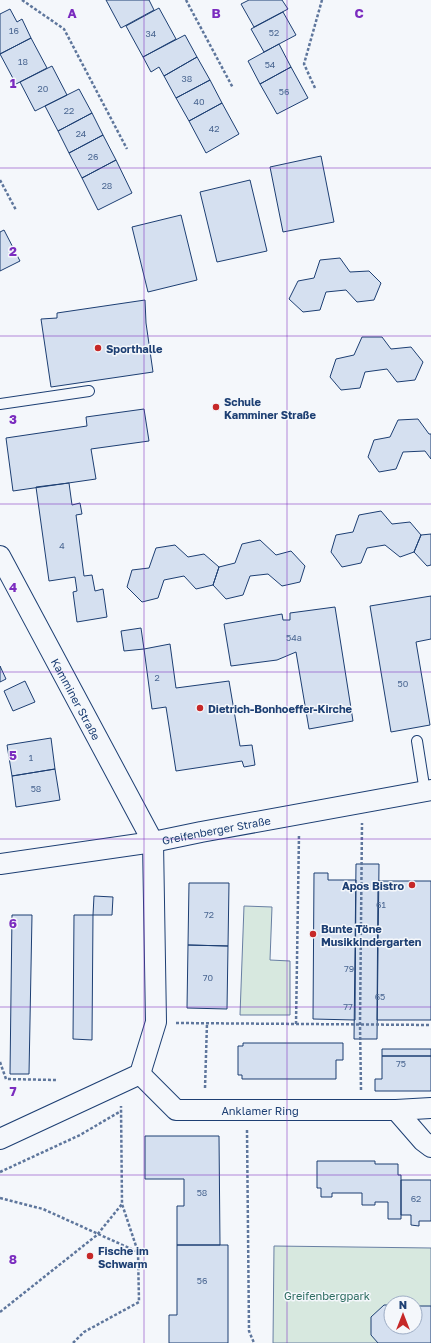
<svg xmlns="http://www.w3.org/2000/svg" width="431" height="1343" viewBox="0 0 431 1343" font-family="'Golos Text',sans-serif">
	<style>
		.green { fill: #d7e8df; stroke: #687fa3; fill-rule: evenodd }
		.building { fill: #d5e0f0; stroke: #1d3f73 }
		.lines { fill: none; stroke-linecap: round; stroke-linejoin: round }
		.service-casing { stroke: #1d3f73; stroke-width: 12 }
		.minor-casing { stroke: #1d3f73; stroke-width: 22 }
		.path { stroke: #5e769c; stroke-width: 2.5; stroke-dasharray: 3 2; stroke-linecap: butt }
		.service { stroke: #f4f7fb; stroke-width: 10 }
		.minor { stroke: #f4f7fb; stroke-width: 20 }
		.grid { fill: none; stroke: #7b2cbf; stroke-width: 1; stroke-opacity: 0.55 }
		.poi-dot { fill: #c62828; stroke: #f4f7fb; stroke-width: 1.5 }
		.labels { text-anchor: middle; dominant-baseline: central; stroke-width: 3; stroke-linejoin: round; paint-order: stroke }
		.number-label { font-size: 9px; fill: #4b6792 }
		.poi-label { font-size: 11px; font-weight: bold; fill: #1d3f73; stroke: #f4f7fb; text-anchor: start }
		.street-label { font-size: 11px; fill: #1d3f73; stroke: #f4f7fb }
		.park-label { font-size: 11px; fill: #2c6c60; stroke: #f4f7fb }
		.grid-label { font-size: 13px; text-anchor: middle; font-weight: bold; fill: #7b2cbf; stroke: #f4f7fb; stroke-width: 3; stroke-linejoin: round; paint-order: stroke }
	</style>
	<rect width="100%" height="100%" fill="#f4f7fb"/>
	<path class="green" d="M244 906 272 907 270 960 290 961V1015H240Z
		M274 1246 431 1248V1343H273ZM391 1303H415V1327H391Z"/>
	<path class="building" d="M106 0H149L154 10 121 28Z
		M249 0H282L288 9 254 27 241 4Z
		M159 8 176 39 143 57 126 26Z
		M10 9 17 22 22 19 31 38 0 54V14Z
		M283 12 296 35 264 52 251 29Z
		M185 35 197 57 164 76 159 67 151 72 143 57Z
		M31 38 47 68 16 84 0 54Z
		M279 44 291 67 260 84 248 61Z
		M197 57 210 80 176 98 164 76Z
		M52 66 67 95 35 111 20 82Z
		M291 67 308 98 277 114 260 84Z
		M210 80 222 103 189 121 176 98Z
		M79 89 92 113 58 131 45 106Z
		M222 103 239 134 206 153 189 121Z
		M92 113 103 135 69 153 58 131Z
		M103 135 116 160 82 178 69 153Z
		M321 156 334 222 283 232 270 167Z
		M116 160 132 193 98 210 82 178Z
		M250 180 267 251 217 262 200 192Z
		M181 215 197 280 148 292 132 227Z
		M4 230 20 261 0 271V232Z
		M340 258 350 272 369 271 381 283 374 300 357 302 346 290 326 292 320 310 303 312 289 299 298 281 314 278 320 260Z
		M145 300 146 323 153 372 51 387 41 319 57 318V313Z
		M362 337H382L391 349 411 347 423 362 415 380 397 382 387 369 365 372 360 388 341 390 330 377 336 359 354 355Z
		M144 409 149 441 91 449 96 479 13 491 6 438 87 426 86 417Z
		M418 419 429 434H431V459L425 451 403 452 396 469 379 472 368 457 374 440 390 437 398 420Z
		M69 483 72 505 80 503 82 514 76 515 84 576 92 575 95 591 103 589 107 617 77 622 73 592 77 591 75 577 49 581 36 487Z
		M381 511 392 524 410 522 421 535 414 552 400 557 385 545 367 548 361 563 342 567 331 552 336 535 353 532 359 515Z
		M431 534V565L427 566 414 552 421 535Z
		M260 540 276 555 291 551 305 566 300 582 282 586 268 574 250 576 243 595 226 599 213 585 219 567 235 563 242 544Z
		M175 545 188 557 204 554 219 567 213 585 196 589 184 576 164 580 158 598 142 602 127 587 132 570 149 568 156 548Z
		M431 596V639L416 642 430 725 391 732 370 606Z
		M335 607 353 721 309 729 296 652 277 660 231 666 224 624 282 614 283 620H290V613Z
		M141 628 144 649 124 651 121 631Z
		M170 644 176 688 229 681 240 746 252 745 255 765 244 767 242 761 176 771 166 707 152 709 144 649Z
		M0 666 6 679 0 682Z
		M25 681 35 702 13 711 4 691Z
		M51 738 55 769 12 776 7 745Z
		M55 769 60 800 16 807 12 776Z
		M356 864H379L377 1039H354Z
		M314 873H328V880H356L355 1020 313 1019Z
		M378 881H431V1020H377Z
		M189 883H229L228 946 188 945Z
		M94 896 113 897 112 915H93Z
		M12 915H32L29 1074H10Z
		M74 915H93L92 1040 73 1039Z
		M188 945 228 946 227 1009 187 1008Z
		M243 1043H343V1060H336V1079H242V1075H238V1046H243Z
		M382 1049H431V1056H382Z
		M382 1056H431V1091H375V1079H382Z
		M145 1136H219L220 1245H177V1206H184V1179H145Z
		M317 1161H375V1164H398V1175H401V1219H388V1202H375V1205H362V1193H332V1197H321V1188H317Z
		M401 1180H431V1221H419V1226L411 1225V1215H401Z
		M177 1245H228V1343H169V1315H177Z
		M384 1305H391V1327H415V1306H431V1343H378L371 1335V1317Z"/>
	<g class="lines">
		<defs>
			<path id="service" d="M0 404 89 391
				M417 741 425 792"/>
			<g id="minor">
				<path id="s1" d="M0 556 153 842 156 1022 140 1074 0 1139"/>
				<path id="s2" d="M0 864 153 842 201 832 431 790"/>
				<path id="s3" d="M140 1074 176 1110H396L431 1108"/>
				<path d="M396 1110 423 1141 431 1147"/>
			</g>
		</defs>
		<use href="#service" class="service-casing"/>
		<use href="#minor" class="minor-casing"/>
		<path class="path" d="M22 0 64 29 127 149
			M186 0 233 88
			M315 88 304 64 322 0
			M0 180 16 210
			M176 1023 431 1025
			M296 1024 299 834
			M0 1062 6 1079 56 1080
			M205 1088 207 1023
			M361 1090 360 1024 362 823
			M247 1130 249 1331 254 1343
			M0 1172 80 1135 121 1111
			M0 1198 43 1209 138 1252
			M0 1312 97 1235 122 1204
			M73 1343 84 1332 139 1302 138 1252 122 1204 121 1106"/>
		<use href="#service" class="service"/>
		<use href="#minor" class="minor"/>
	</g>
	<path class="grid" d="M144 0V1343M287 0V1343M0 168H431M0 336H431M0 504H431M0 672H431M0 839H431M0 1007H431M0 1175H431"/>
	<g class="poi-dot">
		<circle cx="98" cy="348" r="4"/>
		<circle cx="216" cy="407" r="4"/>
		<circle cx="200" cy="708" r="4"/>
		<circle cx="412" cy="885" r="4"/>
		<circle cx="313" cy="934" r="4"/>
		<circle cx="90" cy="1256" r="4"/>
	</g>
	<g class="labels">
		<g class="number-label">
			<text x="14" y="30">16</text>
			<text x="274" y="32">52</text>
			<text x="151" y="33">34</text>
			<text x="23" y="61">18</text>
			<text x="270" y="64">54</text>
			<text x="187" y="78">38</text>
			<text x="43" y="88">20</text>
			<text x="284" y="91">56</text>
			<text x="199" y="101">40</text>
			<text x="69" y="110">22</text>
			<text x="214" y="128">42</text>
			<text x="81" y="133">24</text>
			<text x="93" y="156">26</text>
			<text x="107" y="185">28</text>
			<text x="62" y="545">4</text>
			<text x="294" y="637">54a</text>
			<text x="157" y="677">2</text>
			<text x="403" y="683">50</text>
			<text x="31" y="757">1</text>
			<text x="36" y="788">58</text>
			<text x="381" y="904">61</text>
			<text x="209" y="914">72</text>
			<text x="349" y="968">79</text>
			<text x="208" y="977">70</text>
			<text x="380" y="996">65</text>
			<text x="348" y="1006">77</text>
			<text x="401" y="1063">75</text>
			<text x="202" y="1192">58</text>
			<text x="416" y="1198">62</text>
			<text x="202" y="1280">56</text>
		</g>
		<g class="poi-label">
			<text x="106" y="348">Sporthalle</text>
			<text x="224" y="401">Schule<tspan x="224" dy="13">Kamminer Straße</tspan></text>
			<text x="208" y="708">Dietrich-Bonhoeffer-Kirche</text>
			<text x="404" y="885" text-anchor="end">Apos Bistro</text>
			<text x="321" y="928">Bunte Töne<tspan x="321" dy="13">Musikkindergarten</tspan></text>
			<text x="98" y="1250">Fische im<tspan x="98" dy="13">Schwarm</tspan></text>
		</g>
		<g class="street-label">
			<text stroke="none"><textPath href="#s1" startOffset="162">Kamminer Straße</textPath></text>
			<text stroke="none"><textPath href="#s2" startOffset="219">Greifenberger Straße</textPath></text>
			<text stroke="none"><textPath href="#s3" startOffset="135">Anklamer Ring</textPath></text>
		</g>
		<g class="park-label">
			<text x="327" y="1295">Greifenbergpark</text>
		</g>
	</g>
	<g class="grid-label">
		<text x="72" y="18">A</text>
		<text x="216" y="18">B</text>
		<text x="359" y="18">C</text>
		<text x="13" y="88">1</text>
		<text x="13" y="256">2</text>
		<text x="13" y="424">3</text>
		<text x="13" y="592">4</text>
		<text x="13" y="760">5</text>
		<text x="13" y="928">6</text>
		<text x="13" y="1096">7</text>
		<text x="13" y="1264">8</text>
	</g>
	<g transform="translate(403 1315)"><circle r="19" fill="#f4f7fb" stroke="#9eadc5"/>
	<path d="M0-3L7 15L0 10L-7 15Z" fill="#c62828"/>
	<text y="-6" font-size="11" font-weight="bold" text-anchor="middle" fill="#1d3f73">N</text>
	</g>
</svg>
